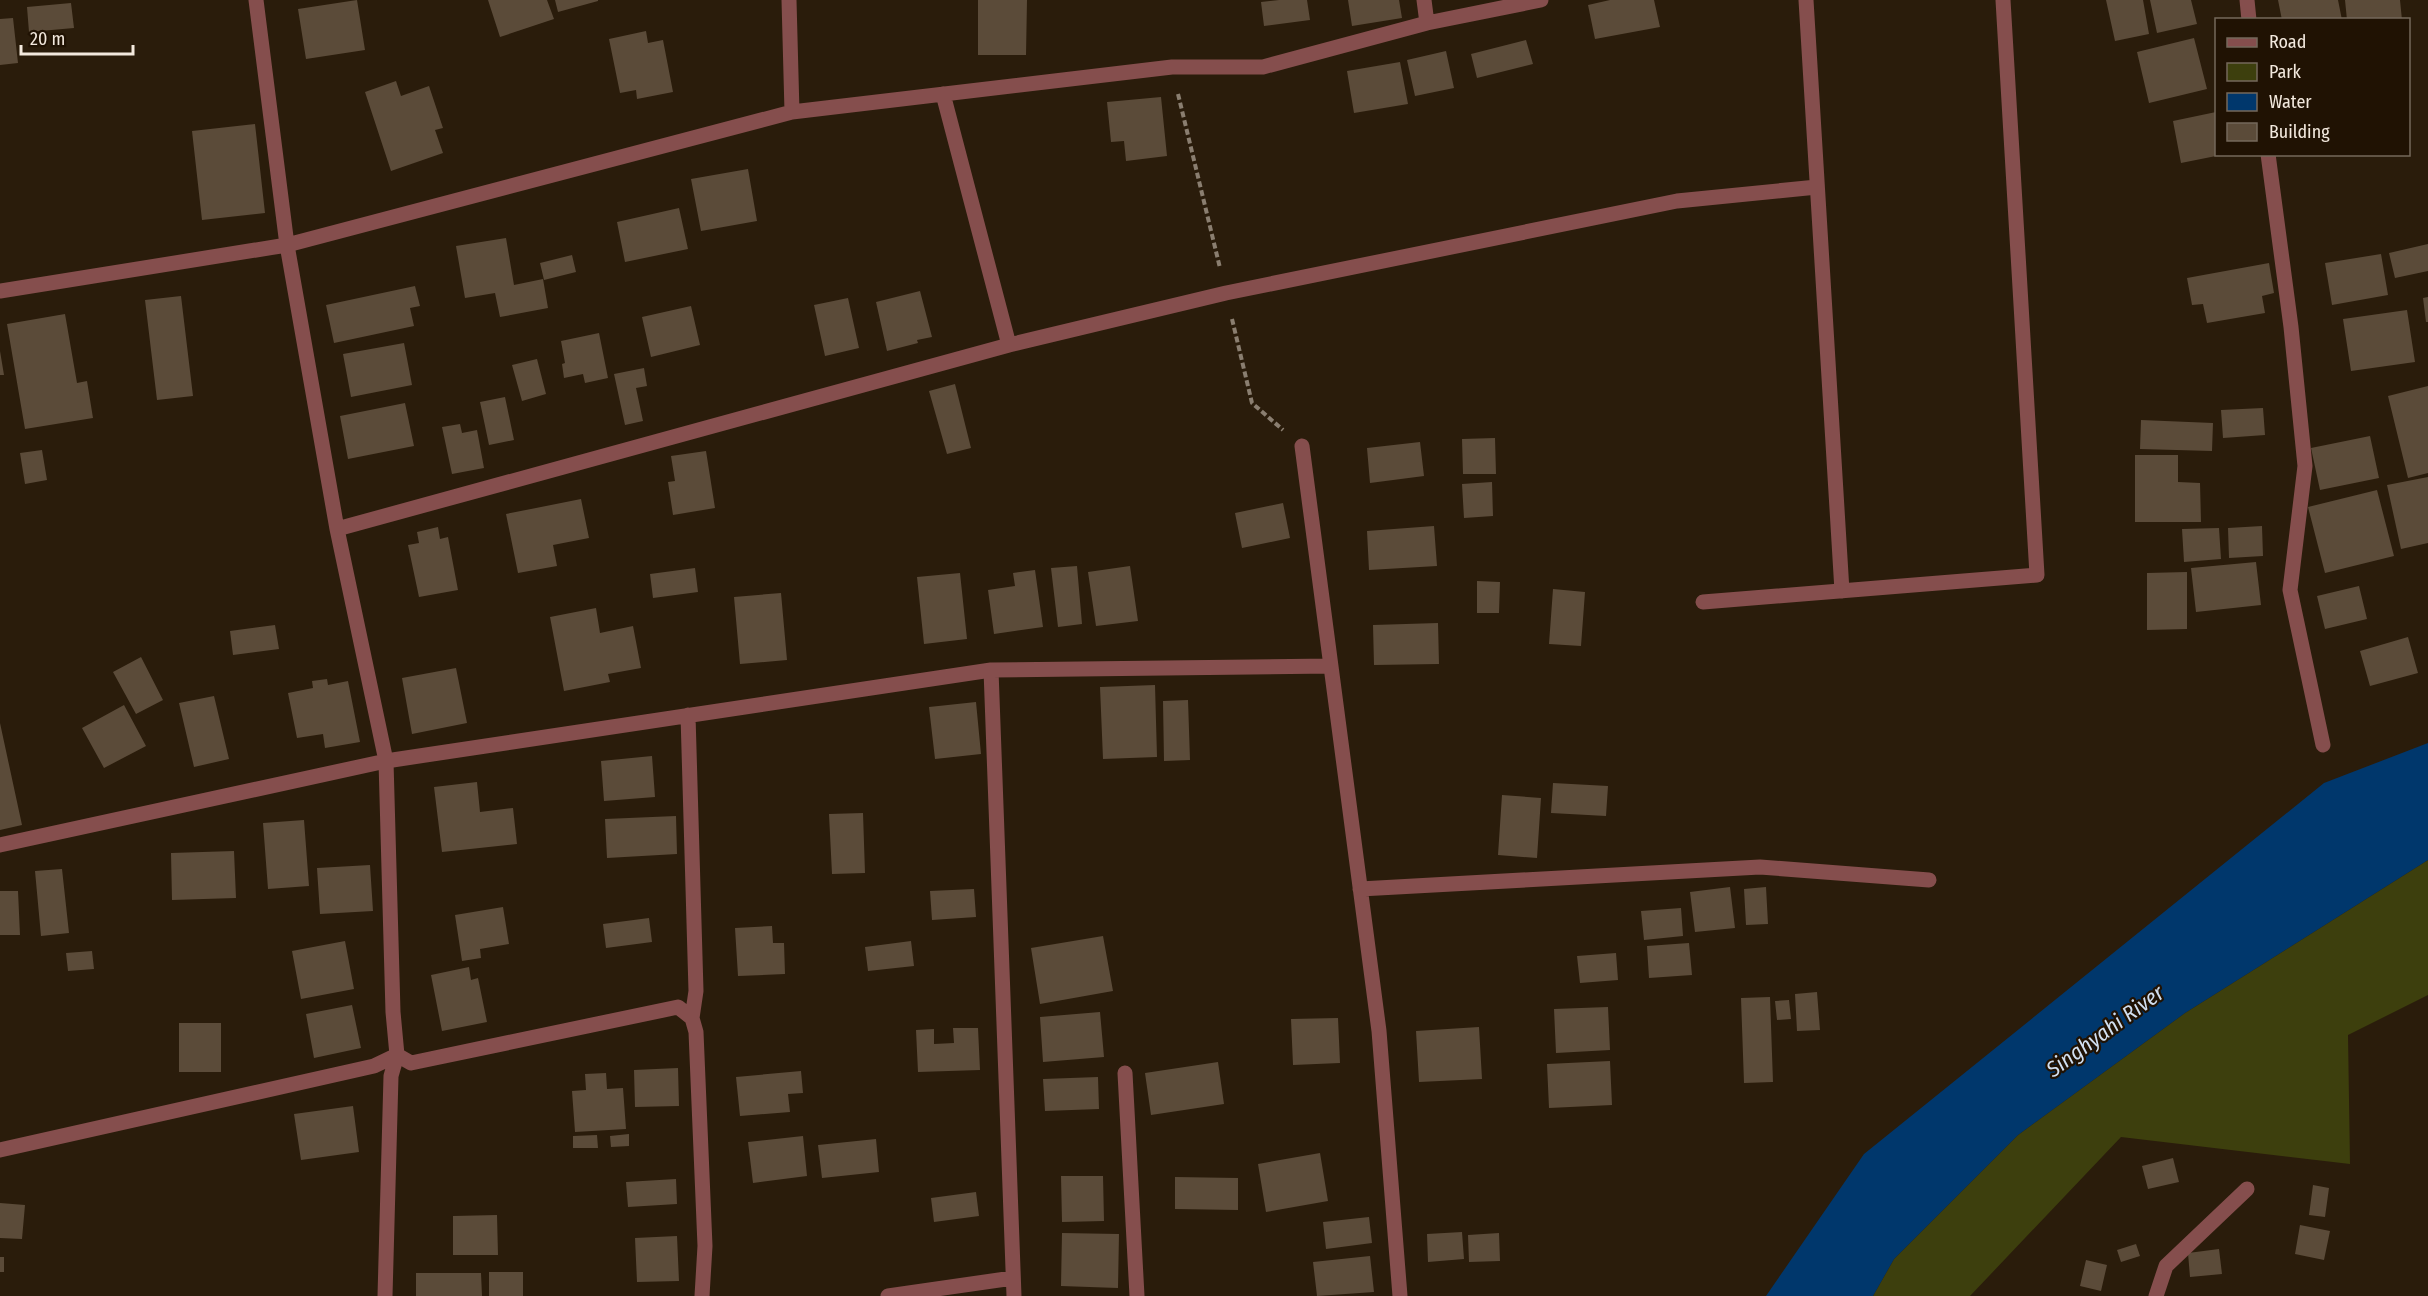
<svg xmlns="http://www.w3.org/2000/svg" width="2428" height="1296" viewBox="0 0 2428 1296" font-family="'Fira Sans Condensed',sans-serif">
	<style>
		.green { fill: #3d3f0d }
		.water { fill: #00376c }
		.building { fill: #5b4b39 }
		.lines { fill: none; stroke-linecap: round; stroke-linejoin: round }
		.path { stroke: #8a7e70; stroke-width: 4; stroke-dasharray: 6 3; stroke-linecap: butt }
		.minor { stroke: #854e4d; stroke-width: 15 }
		.labels { text-anchor: middle; dominant-baseline: central; stroke-width: 4.5; stroke-linejoin: round; paint-order: stroke }
		.water-label { font-size: 22px; font-style: italic; fill: #d1dff0; stroke: #201203 }
	</style>
	<rect width="100%" height="100%" fill="#2a1c0b"/>
	<path class="green" d="M2428 860V995L2348 1035 2350 1164 2121 1137 1970 1296H1873L1894 1259 2018 1135 2185 1013Z"/>
	<path class="water" d="M2428 743V860L2185 1013 2018 1135 1894 1259 1873 1296H1766L1864 1154 2324 783Z"/>
	<path class="building" d="M357 0 365 50 306 59 298 9Z
		M488 0H547L554 19 500 37Z
		M555 0H598V1L558 12Z
		M978 0H1027L1026 55H978Z
		M1279 0H1307L1310 20 1264 26 1261 2Z
		M1348 0H1399L1402 18 1352 26Z
		M1610 0H1654L1660 27 1595 39 1588 5Z
		M2106 0H2143L2149 34 2115 41Z
		M2150 0H2191L2197 24 2157 33Z
		M2278 0H2338L2342 20H2282Z
		M2345 0H2400L2402 20H2347Z
		M71 3 74 28 29 32 27 7Z
		M13 18 18 63 0 65V19Z
		M646 31 648 43 663 40 673 92 637 99 636 90 620 93 609 39Z
		M2194 38 2207 89 2149 103 2137 52Z
		M1526 40 1533 64 1477 78 1471 54Z
		M1446 51 1454 88 1415 96 1407 60Z
		M1400 62 1408 104 1354 113 1347 71Z
		M396 81 401 96 429 86 443 128 435 130 443 153 391 171 365 92Z
		M1161 97 1167 156 1126 161 1124 141 1111 142 1107 102Z
		M2216 112V156L2181 163 2173 121Z
		M255 124 265 213 202 220 192 131Z
		M748 169 757 221 701 231 691 179Z
		M679 208 688 249 625 262 617 222Z
		M506 238 514 285 543 279 548 308 500 317 495 293 465 298 456 246Z
		M2428 244V271L2395 278 2389 253Z
		M2381 254 2388 295 2332 305 2325 263Z
		M572 255 576 272 544 280 540 263Z
		M2269 263 2274 293 2262 296 2265 313 2207 323 2203 304 2192 305 2187 278Z
		M415 286 420 306 410 308 414 326 334 343 326 305Z
		M920 291 932 337 917 340 918 343 887 351 876 302Z
		M181 296 193 396 157 400 145 300Z
		M2428 297V322H2426L2423 298Z
		M848 298 859 348 825 356 814 305Z
		M691 306 700 345 651 357 642 317Z
		M2407 310 2415 362 2351 371 2343 319Z
		M65 314 77 383 87 381 93 418 25 429 7 324Z
		M599 333 608 378 585 383 583 374 564 378 562 364 565 363 561 341Z
		M404 343 412 385 351 397 343 354Z
		M0 351 4 375H0Z
		M537 359 546 394 522 401 512 365Z
		M644 368 647 386 636 388 643 421 625 425 614 374Z
		M955 384 971 448 947 454 929 391Z
		M2428 386V473L2408 478 2388 396Z
		M505 397 514 440 489 445 480 402Z
		M405 403 414 446 348 459 340 416Z
		M2263 408 2265 435 2223 438 2221 410Z
		M2141 420 2213 423 2212 451 2140 449Z
		M460 424 462 433 477 430 484 468 452 474 442 427Z
		M2370 436 2379 478 2320 490 2311 448Z
		M1495 438 1496 474H1463L1462 439Z
		M1420 442 1424 476 1370 483 1367 448Z
		M42 450 47 480 25 484 20 453Z
		M706 451 715 508 673 515 668 482 675 481 671 456Z
		M2135 455H2178V482L2200 483 2201 522H2135Z
		M2428 477V543L2401 549 2387 485Z
		M1492 482 1493 516 1464 518 1462 484Z
		M2377 490 2394 556 2325 573 2308 507Z
		M581 499 589 538 553 545 557 566 518 573 506 514Z
		M1283 503 1290 538 1242 548 1235 513Z
		M1434 526 1437 566 1369 570 1367 531Z
		M2262 526 2263 556 2229 558 2228 528Z
		M438 527 440 539 448 537 458 590 419 597 408 545 419 543 417 532Z
		M2219 528 2221 559 2184 562 2182 529Z
		M2256 562 2261 605 2196 612 2191 568Z
		M1077 566 1082 624 1058 627 1051 568Z
		M1130 566 1138 621 1096 626 1088 572Z
		M695 568 698 592 653 598 650 574Z
		M1035 570 1043 627 994 634 988 590 1015 586 1013 573Z
		M2187 572V629L2147 630V573Z
		M960 573 967 639 924 644 917 577Z
		M1477 581 1500 582 1499 613H1477Z
		M2359 586 2367 619 2325 629 2317 596Z
		M1553 589 1585 592 1581 646 1549 644Z
		M781 593 787 660 740 664 734 597Z
		M596 608 600 633 633 626 641 668 608 674 610 682 564 691 550 617Z
		M1438 623 1439 664 1374 665 1373 625Z
		M275 625 279 649 233 655 230 631Z
		M2408 637 2418 673 2370 686 2360 651Z
		M141 657 163 700 136 714 113 672Z
		M456 668 467 723 412 734 402 678Z
		M327 679 328 685 348 681 360 742 325 748 323 734 297 738 288 693 313 688 312 681Z
		M1155 685 1157 757 1103 759 1100 687Z
		M214 696 229 759 194 767 179 703Z
		M1188 700 1190 760 1164 761 1163 701Z
		M976 702 981 754 935 759 929 707Z
		M124 705 146 746 104 768 82 728Z
		M0 723 22 825 0 830Z
		M652 756 655 797 604 801 601 761Z
		M477 782 480 812 513 808 517 844 442 852 434 787Z
		M1553 783 1608 786 1606 816 1551 813Z
		M1502 795 1541 798 1537 858 1498 855Z
		M863 813 865 873 832 874 829 814Z
		M676 816 677 854 607 858 605 819Z
		M304 820 309 886 268 889 263 823Z
		M234 851 236 898 172 900 171 853Z
		M370 865 373 911 320 914 317 868Z
		M62 869 69 933 41 936 35 871Z
		M1730 887 1735 928 1695 932 1690 892Z
		M1766 887 1768 924 1746 925 1744 889Z
		M974 889 976 917 932 920 930 891Z
		M0 891H18L20 935H0Z
		M503 907 509 944 480 949 481 958 462 961 455 915Z
		M1681 908 1683 936 1644 940 1641 911Z
		M649 918 652 942 606 948 603 924Z
		M772 926 773 943H784L785 974 738 976 735 928Z
		M1103 936 1113 991 1040 1004 1031 948Z
		M345 941 354 989 301 999 292 951Z
		M911 941 914 966 868 971 865 947Z
		M1689 943 1692 975 1649 978 1647 946Z
		M92 951 94 969 68 971 66 953Z
		M1616 953 1618 980 1580 983 1577 956Z
		M469 967 471 980 478 978 487 1022 442 1031 431 975Z
		M1817 992 1820 1030 1797 1031 1795 994Z
		M1770 997 1773 1082 1744 1083 1741 998Z
		M1789 1000 1791 1019 1777 1020 1775 1001Z
		M352 1005 361 1048 314 1058 306 1014Z
		M1608 1007 1610 1050 1556 1053 1554 1009Z
		M1100 1012 1104 1057 1043 1062 1040 1017Z
		M1338 1018 1340 1063 1293 1065 1291 1019Z
		M179 1023H221V1072H179Z
		M1479 1027 1482 1079 1419 1082 1416 1031Z
		M953 1028H978L980 1070 918 1072 916 1030 934 1029V1044L954 1043Z
		M1610 1061 1612 1105 1549 1108 1547 1064Z
		M1218 1062 1224 1104 1151 1115 1145 1073Z
		M678 1068 679 1106 635 1107 634 1070Z
		M801 1071 803 1093 788 1094 790 1112 740 1116 736 1077Z
		M606 1073 607 1089 623 1088 626 1129 575 1132 572 1091 586 1090 585 1074Z
		M1098 1077 1099 1109 1045 1111 1043 1079Z
		M353 1106 359 1152 301 1160 294 1114Z
		M629 1134V1146L611 1147 610 1136Z
		M597 1135 598 1148H573V1136Z
		M803 1136 807 1176 753 1183 748 1142Z
		M876 1139 879 1172 822 1178 818 1145Z
		M1320 1153 1328 1201 1266 1212 1258 1164Z
		M2173 1158 2179 1182 2148 1189 2142 1166Z
		M1061 1176H1103L1104 1221 1062 1222Z
		M1175 1177 1238 1178V1210L1175 1209Z
		M676 1179 677 1204 628 1207 626 1182Z
		M2313 1185 2329 1188 2325 1217 2309 1215Z
		M976 1192 979 1216 934 1222 931 1198Z
		M0 1203 25 1205 22 1239 0 1238Z
		M497 1215 498 1255H453V1216Z
		M1369 1217 1372 1243 1326 1249 1323 1222Z
		M2300 1225 2330 1231 2324 1260 2295 1254Z
		M1462 1232 1464 1259 1428 1262 1427 1234Z
		M1062 1233 1119 1234 1118 1288 1061 1286Z
		M1499 1233 1500 1261 1469 1262 1468 1235Z
		M677 1236 679 1281 637 1282 635 1238Z
		M2136 1244 2140 1256 2121 1262 2117 1250Z
		M2219 1249 2222 1274 2190 1277 2188 1253Z
		M1370 1256 1374 1292 1317 1296 1313 1262Z
		M0 1257H4V1272H0Z
		M2086 1260 2107 1265 2101 1291 2080 1286Z
		M489 1272H523V1296H489Z
		M416 1273H481L482 1296H416Z"/>
	<g class="lines">
		<path class="path" d="M1178 94 1220 268
			M1232 319 1252 403 1283 430"/>
		<path class="minor" d="M256 0 287 245 337 529 386 761 393 1012 397 1055 391 1076 385 1296
			M789 0 792 112
			M1424 0 1427 23
			M1806 0 1842 591
			M2247 0 2249 20
			M943 94 1009 345
			M2268 154 2291 327 2305 466 2290 590 2323 745
			M0 291 287 245 792 112 1172 67H1263L1427 23 1541 0
			M1302 446 1379 1031 1400 1296
			M337 529 1009 345 1226 293 1677 201 1817 187
			M1703 602 2037 575 2003 0
			M991 670 1014 1296
			M688 715 696 991 692 1018 696 1032 705 1246 702 1296
			M0 845 386 761 991 670 1331 666
			M1360 889 1760 867 1929 880
			M397 1055 411 1063 678 1007 692 1018
			M1125 1073 1137 1296
			M0 1150 374 1066 397 1055
			M888 1296 1013 1278
			M2156 1296 2166 1266 2247 1189"/>
	</g>
	<g class="labels">
		<g class="water-label">
			<text transform="translate(2105 1031) rotate(-36)">Singhyahi River</text>
		</g>
	</g>
	<rect x="2215" y="18" width="195" height="138" fill="#201203" stroke="#74685b" stroke-width="1.5"/>
	<rect x="2227" y="38" width="30" height="9" fill="#854e4d" stroke="#74685b" stroke-width="1.5"/>
	<text x="2269" y="48" font-size="18" fill="#f3e9de">Road</text>
	<rect x="2227" y="63" width="30" height="18" fill="#3d3f0d" stroke="#74685b" stroke-width="1.5"/>
	<text x="2269" y="78" font-size="18" fill="#f3e9de">Park</text>
	<rect x="2227" y="93" width="30" height="18" fill="#00376c" stroke="#74685b" stroke-width="1.5"/>
	<text x="2269" y="108" font-size="18" fill="#f3e9de">Water</text>
	<rect x="2227" y="123" width="30" height="18" fill="#5b4b39" stroke="#74685b" stroke-width="1.5"/>
	<text x="2269" y="138" font-size="18" fill="#f3e9de">Building</text>
	<path d="M21 45v9h112v-9" fill="none" stroke="#f3e9de" stroke-width="3"/>
	<text x="30" y="45" font-size="18" fill="#f3e9de" stroke="#201203" stroke-width="4.5" paint-order="stroke">20 m</text>
</svg>
